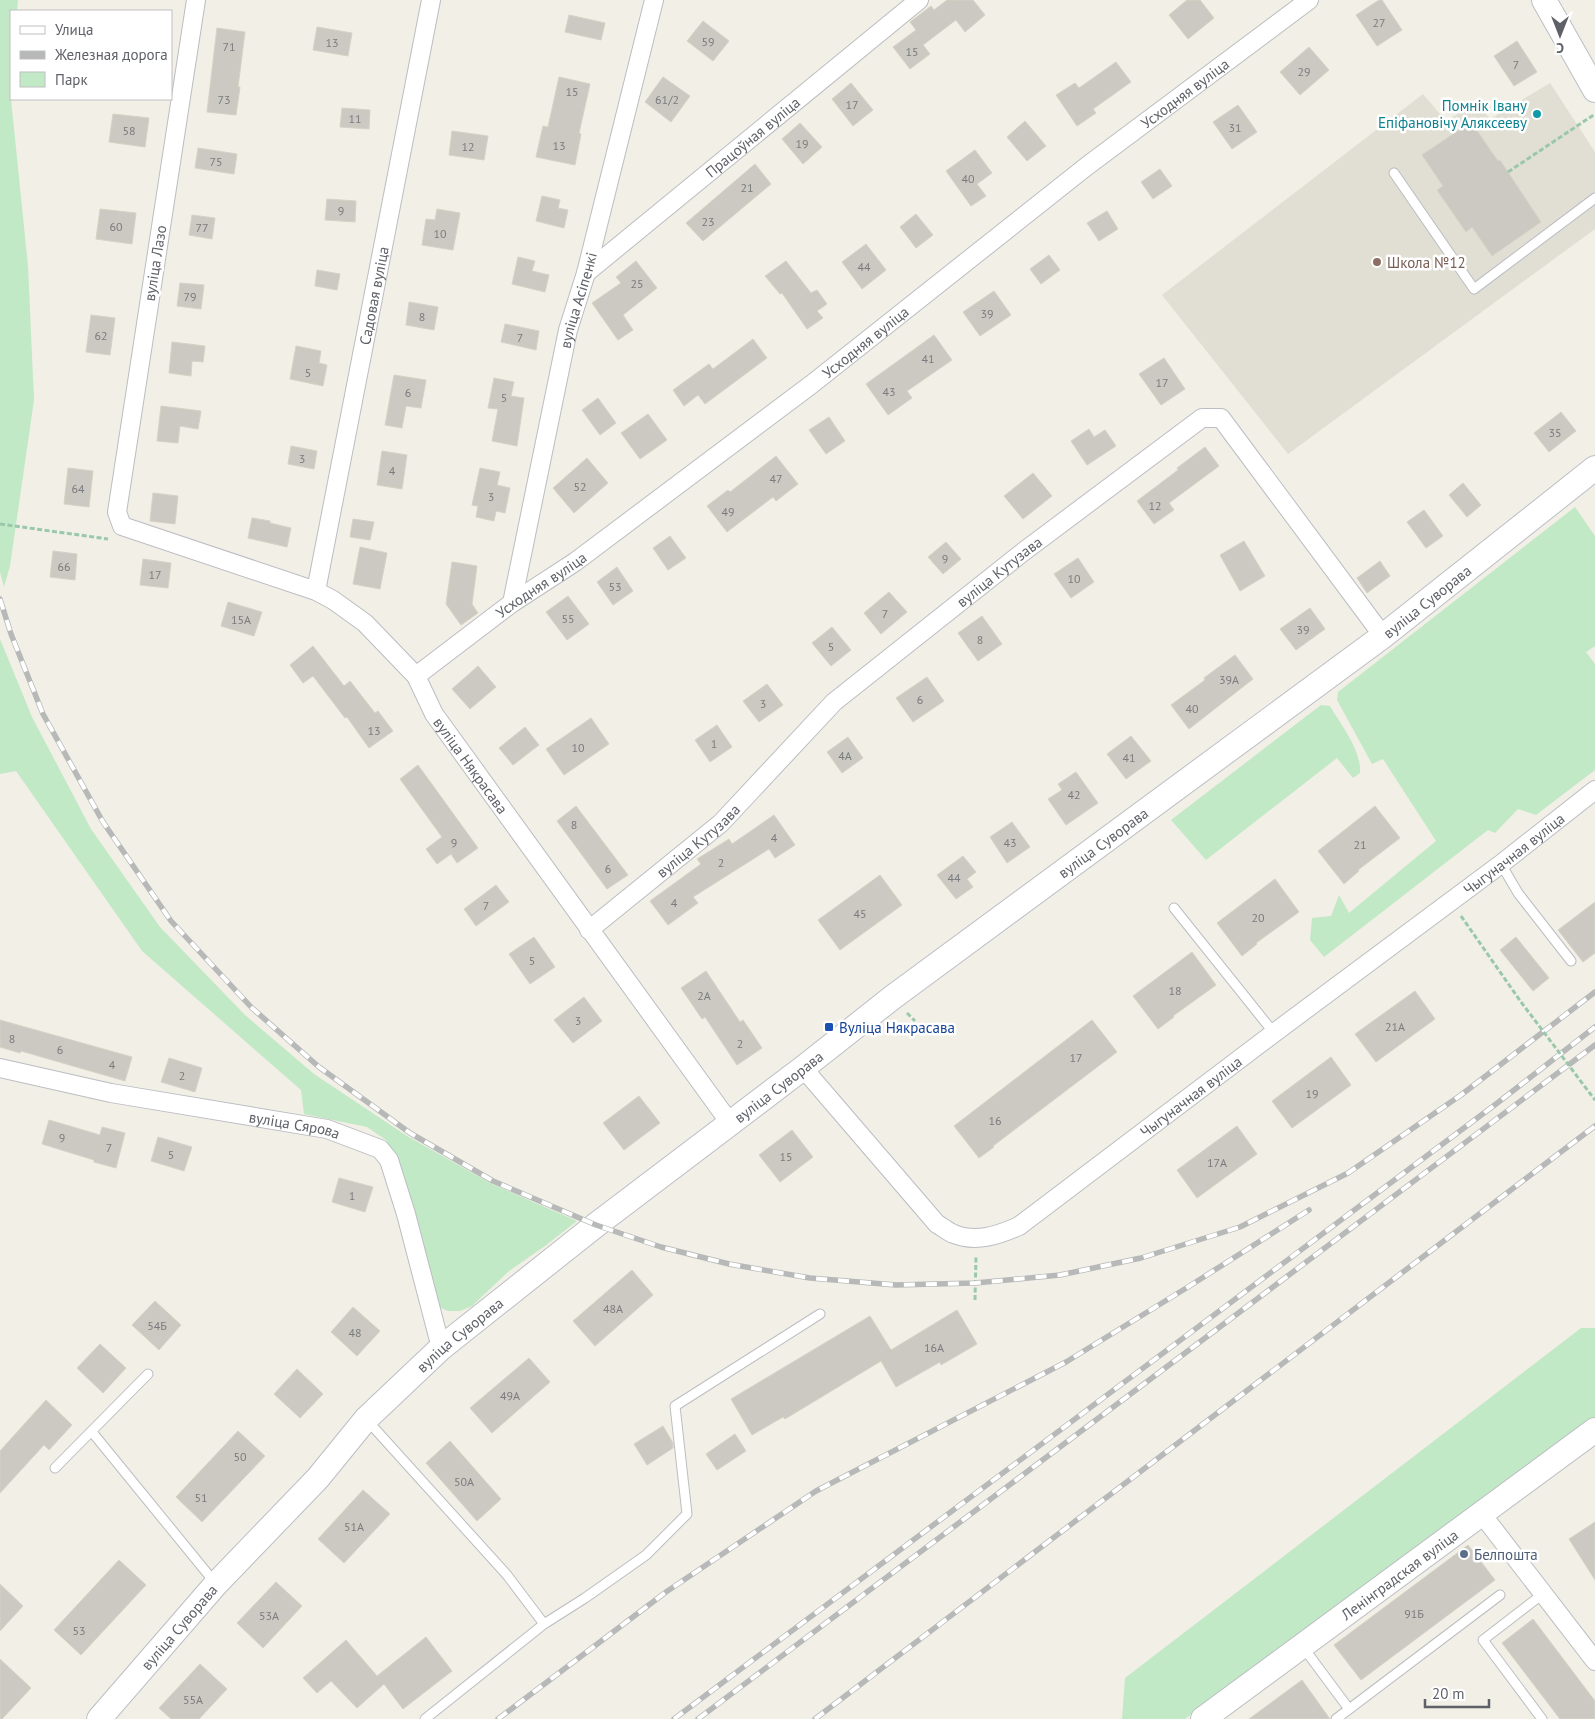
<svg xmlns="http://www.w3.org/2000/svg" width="1595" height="1719" viewBox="0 0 1595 1719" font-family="'PT Sans',sans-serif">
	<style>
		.education { fill: #e1ded4 }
		.green { fill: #c2e9c5 }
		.building { fill: #ccc9c3; stroke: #d6d2c4 }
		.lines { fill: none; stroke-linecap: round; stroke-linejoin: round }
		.lane-casing { stroke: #bbbdc2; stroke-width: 11 }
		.street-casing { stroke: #bbbdc2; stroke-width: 20 }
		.secondary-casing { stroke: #bbbec4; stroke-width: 26 }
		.path { stroke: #99c8aa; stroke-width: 3; stroke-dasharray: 5 2.5; stroke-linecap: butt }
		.lane { stroke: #fff; stroke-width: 9 }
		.street { stroke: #fff; stroke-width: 18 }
		.secondary { stroke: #fff; stroke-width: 24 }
		.rail-casing { stroke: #b7b8b8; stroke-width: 5.5 }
		.rail { stroke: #fff; stroke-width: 4; stroke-dasharray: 11; stroke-linecap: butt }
		.path-bridge { stroke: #99c8aa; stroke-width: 3; stroke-dasharray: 5 2.5; stroke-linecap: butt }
		.culture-dot { fill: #0f9aa8; stroke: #fff; stroke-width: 2 }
		.education-dot { fill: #8d6e63; stroke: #fff; stroke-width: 2 }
		.transit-dot { fill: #1a4fb4; stroke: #fff; stroke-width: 2 }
		.service-dot { fill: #5c6f8a; stroke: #fff; stroke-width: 2 }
		.labels { text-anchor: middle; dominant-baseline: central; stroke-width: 5; stroke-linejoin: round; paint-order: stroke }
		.number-label { font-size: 12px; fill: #7a7b7e }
		.street-label { font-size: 15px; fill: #5e6167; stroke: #fff }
		.culture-label { font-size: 15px; fill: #0d838f; stroke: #fff; text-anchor: end }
		.education-label { font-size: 15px; fill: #785e54; stroke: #fff; text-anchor: start }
		.transit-label { font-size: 15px; fill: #164399; stroke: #fff; text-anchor: start }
		.service-label { font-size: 15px; fill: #4e5e75; stroke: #fff; text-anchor: start }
	</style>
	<rect width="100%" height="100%" fill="#f1efe6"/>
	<path class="education" d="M1550 83 1595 152V229L1288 454 1162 295 1423 94 1446 121 1477 102 1490 119Z"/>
	<path class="green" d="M0 0H18L17 11H11V99L28 266 34 400 10 566 4 587 0 572Z
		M1575 507 1595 536V646L1586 652 1595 664V770L1536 815 1518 809 1495 833 1488 830 1324 957 1310 940 1312 918 1331 916 1339 895 1349 913 1436 841 1383 759 1372 764 1337 700 1338 692Z
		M0 639 32 717 91 829 160 927 245 1015 314 1074 407 1136 492 1184 577 1221 545 1246 509 1271 472 1306 460 1311H448L439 1307 395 1158 386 1140 367 1127 304 1114 301 1090 142 951 16 771 0 774Z
		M1321 705 1330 706C1341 725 1362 751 1360 773L1353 778 1337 758 1206 860 1171 820Z
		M1581 1328H1595V1417L1185 1719H1122L1125 1678Z"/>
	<path class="building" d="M947 0H973L985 15 965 32 956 20 923 45 930 54 910 69 893 47 916 30 910 22 931 6 934 10Z
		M1187 0H1200L1214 18 1188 39 1169 15Z
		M1379 0H1382L1402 30 1377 46 1356 15Z
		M569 15 605 23 601 40 565 32Z
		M703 21 729 41 713 61 687 41Z
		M317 27 352 33 348 56 313 50Z
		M217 28 245 32 238 87H240L236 115 207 112Z
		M1517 41 1537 72 1514 86 1494 56Z
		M1309 47 1329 70 1300 95 1280 72Z
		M1116 62 1131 82 1093 109 1096 113 1077 126 1056 95 1075 83 1079 88Z
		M559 77 590 84 579 133 581 134 575 165 536 157 543 126 548 127Z
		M663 77 690 96 671 122 645 102Z
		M851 83 873 110 853 126 832 99Z
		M1238 105 1257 132 1232 149 1213 122Z
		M342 108 370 110 369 129 340 127Z
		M113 114 149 118 145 147 109 142Z
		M1025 121 1046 146 1027 161 1007 137Z
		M1471 122 1498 161 1500 160 1541 222 1492 256 1472 227 1466 232 1437 190 1443 186 1422 155Z
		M800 123 822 147 803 164 782 139Z
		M452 131 488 136 484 160 449 155Z
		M198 148 237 154 234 174 195 168Z
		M975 150 992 173 977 184 986 196 971 206 946 171Z
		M755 164 771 184 703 241 686 223Z
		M1160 169 1172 186 1153 199 1141 182Z
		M542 196 560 200 558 208 568 210 564 228 536 221Z
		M327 199 356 201 355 222 325 220Z
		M100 209 136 213 132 244 96 239Z
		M437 209 460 213 453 250 422 245 426 219 435 220Z
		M1107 211 1118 229 1099 241 1087 223Z
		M916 214 933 235 916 248 900 227Z
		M192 215 215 218 212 239 189 235Z
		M866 244 886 270 862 289 842 262Z
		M1049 255 1060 270 1041 284 1030 269Z
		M518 257 535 261 532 271 549 275 545 292 512 284Z
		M636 261 657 288 623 315 633 330 618 340 592 303 621 283 616 277Z
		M786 261 811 293 817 290 827 304 817 311 823 318 807 329 782 293 780 294 765 276Z
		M317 270 340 274 337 290 315 286Z
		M180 283 204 285 201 309 177 306Z
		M994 291 1011 315 980 336 963 312Z
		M409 302 438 307 434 330 406 325Z
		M91 315 115 318 110 355 86 352Z
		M505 324 539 331 536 350 501 342Z
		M934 335 952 360 907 391 912 398 888 415 866 384Z
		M753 339 767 358 705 404 698 395 684 406 673 390 709 364 713 369Z
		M172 342 205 346 203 362 192 361 191 376 169 373Z
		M296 346 321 351 319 363 327 365 323 386 290 379Z
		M1164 358 1185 389 1161 405 1139 374Z
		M394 375 426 380 421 408 406 406 402 428 385 425Z
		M494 378 514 382 511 396 524 398 517 446 492 441 498 409 488 408Z
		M598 398 616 423 600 435 582 410Z
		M161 406 201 411 198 429 180 426 178 443 157 441Z
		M1561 412 1576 431 1549 452 1534 433Z
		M648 414 667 440 640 459 621 433Z
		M829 417 845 441 826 454 809 430Z
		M1089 429 1094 437 1105 430 1116 446 1087 465 1071 441Z
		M291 446 317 451 314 469 288 464Z
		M1205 447 1219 466 1169 503 1174 510 1154 524 1137 501 1178 470 1177 468Z
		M382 451 407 455 402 489 377 485Z
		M776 456 798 484 776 501 773 497 727 532 707 506 728 490 730 492Z
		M587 458 608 483 574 513 553 488Z
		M68 468 93 471 89 507 64 504Z
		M480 468 500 472 497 485 510 488 505 513 496 511 494 521 476 517 478 506 472 505Z
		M1033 473 1052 496 1023 519 1004 496Z
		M1463 483 1481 505 1467 517 1449 495Z
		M153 493 178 496 175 524 150 521Z
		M1424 510 1443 536 1426 548 1407 522Z
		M252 518 270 521V523L291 528 287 547 248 538Z
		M353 519 374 522 370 540 350 537Z
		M670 536 686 558 668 570 653 548Z
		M1244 541 1265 576 1240 591 1220 555Z
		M946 542 961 559 943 574 928 557Z
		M360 547 387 553 380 589 353 584Z
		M53 551 77 554 75 580 50 577Z
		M1078 558 1094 582 1071 598 1054 574Z
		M143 559 171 563 168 588 140 585Z
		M1380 561 1390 576 1367 593 1357 578Z
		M452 562 477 566 472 604 478 613 461 625 446 604Z
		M617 567 633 591 613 605 597 582Z
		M889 592 907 612 881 634 864 613Z
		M568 596 589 624 567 640 546 612Z
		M228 602 262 612 254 636 221 626Z
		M1310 608 1325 629 1296 650 1280 629Z
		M982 616 1002 644 978 661 958 633Z
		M832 627 851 650 831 666 812 643Z
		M313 646 344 686 350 681 375 713 378 711 393 731 369 748 347 717 345 718 313 676 303 683 290 665Z
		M1235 655 1253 679 1189 729 1171 705 1205 680 1204 678Z
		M478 666 496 687 470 709 452 689Z
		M927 677 944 701 913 722 896 698Z
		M767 684 783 705 759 722 743 701Z
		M591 718 609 744 564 775 546 749Z
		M717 725 732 747 710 762 695 740Z
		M525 727 539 745 513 765 499 748Z
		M1131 736 1151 761 1126 779 1107 754Z
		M848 737 863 758 842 773 827 752Z
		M418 765 478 848 457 863 451 854 437 864 426 849 442 837 400 779Z
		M1076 772 1098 803 1066 825 1048 799 1062 790 1058 784Z
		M576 806 628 875 607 889 557 821Z
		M1375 806 1400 838 1358 870 1359 871 1344 884 1318 851Z
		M774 815 795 845 775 858 769 849 693 897 698 903 668 925 650 901 701 864 697 859 729 839 732 844Z
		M1012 822 1030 847 1007 863 990 837Z
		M963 856 976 872 967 879 973 887 956 899 937 875Z
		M880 875 902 905 840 950 818 920Z
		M1275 879 1299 912 1256 943 1257 944 1242 956 1217 923Z
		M496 885 509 902 476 926 464 909Z
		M1595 902V953L1583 962 1558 930Z
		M534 937 555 967 530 984 509 954Z
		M1516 937 1549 978 1533 991 1500 950Z
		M1192 952 1216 985 1173 1016 1174 1017 1158 1029 1133 996Z
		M706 971 740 1022 743 1020 762 1048 737 1065 705 1017 702 1019 681 988Z
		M1415 991 1435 1019 1376 1062 1355 1034Z
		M584 997 602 1021 573 1043 554 1020Z
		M0 1020 132 1057 125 1081 21 1051 20 1053 0 1047Z
		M1092 1020 1117 1052 993 1146 994 1147 979 1158 954 1126Z
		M1331 1057 1351 1085 1292 1128 1272 1101Z
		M169 1058 202 1068 195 1092 161 1082Z
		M639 1096 660 1123 624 1150 603 1123Z
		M49 1120 100 1135 102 1127 125 1133 116 1168 94 1162V1160L42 1144Z
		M1237 1126 1257 1154 1197 1198 1177 1170Z
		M792 1130 813 1157 780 1182 759 1155Z
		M158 1137 192 1147 184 1171 151 1161Z
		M339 1178 373 1187 365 1212 332 1202Z
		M632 1270 653 1295 595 1346 573 1321Z
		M155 1301 181 1325 159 1350 132 1325Z
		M353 1307 380 1331 357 1356 331 1332Z
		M957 1310 977 1344 941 1365 940 1362 896 1387 881 1361 785 1419 783 1417 752 1435 731 1399 870 1316 891 1350Z
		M100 1344 126 1368 103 1393 77 1368Z
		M529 1358 550 1382 492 1433 470 1408Z
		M297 1369 323 1394 300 1418 274 1394Z
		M46 1400 72 1425 49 1450 44 1445 0 1493V1451Z
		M663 1426 673 1443V1448L647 1465 634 1444Z
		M238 1431 265 1456 202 1522 176 1497Z
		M735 1434 746 1451 717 1470 706 1454Z
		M450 1441 501 1499 477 1521 426 1463Z
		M363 1490 390 1514 344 1563 318 1539Z
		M1595 1522V1580L1569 1539Z
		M1468 1545 1495 1580 1361 1680 1334 1645Z
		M119 1560 146 1585 81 1655 54 1630Z
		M276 1582 302 1606 263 1648 237 1623Z
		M0 1584 23 1606 0 1631Z
		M1533 1619 1595 1701V1719H1560L1502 1643Z
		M426 1637 452 1671 403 1709 384 1684 357 1708 331 1681 317 1693 303 1678 346 1640 377 1676Z
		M0 1659 31 1688 2 1719H0Z
		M200 1664 227 1689 199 1719H171L159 1708Z
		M1302 1680 1330 1719H1249Z"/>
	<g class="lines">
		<defs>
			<path id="lane" d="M1394 173 1474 289 1595 198
				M1501 864 1518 893 1571 961
				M1174 908 1274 1033
				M366 1419 507 1575 544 1624
				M92 1432 216 1584
				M55 1468 148 1374
				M1303 1647 1349 1709
				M425 1719 544 1624 585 1598 646 1555 687 1514 675 1406 820 1314
				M1336 1719 1500 1595
				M1542 1719 1483 1640 1544 1593"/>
			<g id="street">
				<path id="s1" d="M196 0 117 512 122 526 316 591 333 600 365 623 416 676 434 714 730 1123"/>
				<path id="s2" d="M586 273 919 0"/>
				<path id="s3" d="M316 591 431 0"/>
				<path id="s4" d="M512 603 568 330 586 273 654 0"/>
				<path id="s5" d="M416 676 512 603 575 562 812 384 1087 166 1309 0"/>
				<path id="s6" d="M589 930 721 823 834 702 1023 552 1202 418H1221L1383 636"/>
				<path id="s7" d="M0 1068 111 1093 327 1129 380 1149 389 1160 406 1214 441 1348"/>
				<path id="s8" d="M803 1068 937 1224C943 1227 948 1232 954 1234 976 1243 999 1235 1019 1226L1274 1033 1501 864 1595 790"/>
				<path d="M1481 1513 1595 1661"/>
			</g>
			<g id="secondary">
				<path d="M1544 0 1595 90"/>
				<path id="s9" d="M99 1719 216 1584 318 1478 366 1419 441 1348 596 1225 803 1068 893 997 1383 636 1595 468"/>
				<path id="s10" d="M1203 1719 1595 1430"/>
			</g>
		</defs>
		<use href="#lane" class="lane-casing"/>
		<use href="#street" class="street-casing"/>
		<use href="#secondary" class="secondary-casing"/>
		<path class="path" d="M1508 172 1595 114
			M0 524 108 539
			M1461 916 1521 1002
			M907 1013 915 1021
			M975 1300 976 1256"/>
		<use href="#lane" class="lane"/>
		<use href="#street" class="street"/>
		<use href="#secondary" class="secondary"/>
		<defs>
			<path id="rail" d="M0 599 11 634 43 714 103 822 171 921 252 1008 319 1067 410 1133 493 1181 596 1225 661 1247 729 1264 810 1278 896 1285 975 1283 1060 1275 1141 1258 1240 1227 1348 1173 1461 1095 1595 992
				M498 1719 666 1592 816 1491 1066 1362 1188 1287 1309 1210
				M674 1719 1496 1104 1595 1027
				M698 1719 1595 1045
				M815 1719 1595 1126"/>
		</defs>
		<use href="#rail" class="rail-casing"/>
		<use href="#rail" class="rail"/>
		<path class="path-bridge" d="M1521 1002 1595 1100"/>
	</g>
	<circle class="culture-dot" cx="1537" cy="114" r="5"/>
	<circle class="education-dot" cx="1377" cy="262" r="5"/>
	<rect class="transit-dot" x="824" y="1022" width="10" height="10" rx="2.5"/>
	<circle class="service-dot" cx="1464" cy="1554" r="5"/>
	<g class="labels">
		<g class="number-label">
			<text x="1379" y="22">27</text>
			<text x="708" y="41">59</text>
			<text x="332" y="42">13</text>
			<text x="229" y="46">71</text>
			<text x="912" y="51">15</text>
			<text x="1516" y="64">7</text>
			<text x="1304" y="71">29</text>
			<text x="572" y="91">15</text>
			<text x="224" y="99">73</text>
			<text x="667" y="99">61/2</text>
			<text x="852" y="104">17</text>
			<text x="355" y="118">11</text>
			<text x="1235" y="127">31</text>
			<text x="129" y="130">58</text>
			<text x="802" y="143">19</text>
			<text x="559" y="145">13</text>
			<text x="468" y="146">12</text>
			<text x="216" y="161">75</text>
			<text x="968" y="178">40</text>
			<text x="747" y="187">21</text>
			<text x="341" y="210">9</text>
			<text x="708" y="221">23</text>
			<text x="116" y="226">60</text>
			<text x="202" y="227">77</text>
			<text x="440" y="233">10</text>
			<text x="864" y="266">44</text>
			<text x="637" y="283">25</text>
			<text x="190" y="296">79</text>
			<text x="987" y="313">39</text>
			<text x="422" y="316">8</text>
			<text x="101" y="335">62</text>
			<text x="520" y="337">7</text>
			<text x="928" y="358">41</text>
			<text x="308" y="372">5</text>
			<text x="1162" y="382">17</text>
			<text x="889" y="391">43</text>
			<text x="408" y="392">6</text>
			<text x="504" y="397">5</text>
			<text x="1555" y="432">35</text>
			<text x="302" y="458">3</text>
			<text x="392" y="470">4</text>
			<text x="776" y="478">47</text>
			<text x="580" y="486">52</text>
			<text x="78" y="488">64</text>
			<text x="491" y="496">3</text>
			<text x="1155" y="505">12</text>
			<text x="728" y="511">49</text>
			<text x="945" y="558">9</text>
			<text x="64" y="566">66</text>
			<text x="155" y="574">17</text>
			<text x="1074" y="578">10</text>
			<text x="615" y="586">53</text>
			<text x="885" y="613">7</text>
			<text x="568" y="618">55</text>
			<text x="241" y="619">15А</text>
			<text x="1303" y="629">39</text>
			<text x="980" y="639">8</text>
			<text x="831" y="646">5</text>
			<text x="1229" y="679">39А</text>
			<text x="920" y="699">6</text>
			<text x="763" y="703">3</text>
			<text x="1192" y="708">40</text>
			<text x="374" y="730">13</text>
			<text x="714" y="743">1</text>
			<text x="578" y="747">10</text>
			<text x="845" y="755">4А</text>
			<text x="1129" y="757">41</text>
			<text x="1074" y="794">42</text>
			<text x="574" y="824">8</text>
			<text x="774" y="837">4</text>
			<text x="454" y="842">9</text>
			<text x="1010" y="842">43</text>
			<text x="1360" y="844">21</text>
			<text x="721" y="862">2</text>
			<text x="608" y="868">6</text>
			<text x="954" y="877">44</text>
			<text x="674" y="902">4</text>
			<text x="486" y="905">7</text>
			<text x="860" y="913">45</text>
			<text x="1258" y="917">20</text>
			<text x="532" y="960">5</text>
			<text x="1175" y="990">18</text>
			<text x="704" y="995">2А</text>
			<text x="578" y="1020">3</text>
			<text x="1395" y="1026">21А</text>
			<text x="12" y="1038">8</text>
			<text x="740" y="1043">2</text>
			<text x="60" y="1049">6</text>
			<text x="1076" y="1057">17</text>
			<text x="112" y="1064">4</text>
			<text x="182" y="1075">2</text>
			<text x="1312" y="1093">19</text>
			<text x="995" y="1120">16</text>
			<text x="62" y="1137">9</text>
			<text x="109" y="1147">7</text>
			<text x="171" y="1154">5</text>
			<text x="786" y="1156">15</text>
			<text x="1217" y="1162">17А</text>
			<text x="352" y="1195">1</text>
			<text x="613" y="1308">48А</text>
			<text x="157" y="1325">54Б</text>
			<text x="355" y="1332">48</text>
			<text x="934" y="1347">16А</text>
			<text x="510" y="1395">49А</text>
			<text x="240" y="1456">50</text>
			<text x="464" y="1481">50А</text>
			<text x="201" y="1497">51</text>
			<text x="354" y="1526">51А</text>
			<text x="1414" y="1613">91Б</text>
			<text x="269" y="1615">53А</text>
			<text x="79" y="1630">53</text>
			<text x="193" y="1699">55А</text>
		</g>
		<g class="street-label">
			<text stroke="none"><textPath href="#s5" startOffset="965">Усходняя вуліца</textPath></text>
			<text stroke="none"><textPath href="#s2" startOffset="215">Працоўная вуліца</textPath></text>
			<text transform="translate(155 263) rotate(-81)">вуліца Лазо</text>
			<text stroke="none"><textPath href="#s3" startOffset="301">Садовая вуліца</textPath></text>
			<text stroke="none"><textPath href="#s4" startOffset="310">вуліца Асіпенкі</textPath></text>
			<text stroke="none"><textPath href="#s5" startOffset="560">Усходняя вуліца</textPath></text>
			<text stroke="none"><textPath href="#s6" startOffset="546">вуліца Кутузава</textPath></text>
			<text stroke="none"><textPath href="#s5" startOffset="155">Усходняя вуліца</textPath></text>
			<text stroke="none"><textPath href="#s9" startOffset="1742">вуліца Суворава</textPath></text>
			<text stroke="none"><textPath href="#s1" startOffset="975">вуліца Някрасава</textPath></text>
			<text stroke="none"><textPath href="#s6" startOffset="141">вуліца Кутузава</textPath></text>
			<text stroke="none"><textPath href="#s9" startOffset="1338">вуліца Суворава</textPath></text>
			<text stroke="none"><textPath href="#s8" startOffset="912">Чыгуначная вуліца</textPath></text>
			<text stroke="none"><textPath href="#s9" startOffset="932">вуліца Суворава</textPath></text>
			<text stroke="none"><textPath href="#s8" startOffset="508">Чыгуначная вуліца</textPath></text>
			<text stroke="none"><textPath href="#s7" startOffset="300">вуліца Сярова</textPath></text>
			<text stroke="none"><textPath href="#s9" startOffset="528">вуліца Суворава</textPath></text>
			<text stroke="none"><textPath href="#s10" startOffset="244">Ленінградская вуліца</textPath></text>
			<text stroke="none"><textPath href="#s9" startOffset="122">вуліца Суворава</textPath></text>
		</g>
		<g class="culture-label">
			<text x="1527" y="105">Помнік Івану<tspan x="1527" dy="17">Епіфановічу Аляксееву</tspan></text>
		</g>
		<g class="education-label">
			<text x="1387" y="262">Школа №12</text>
		</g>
		<g class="transit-label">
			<text x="839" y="1027">Вуліца Някрасава</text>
		</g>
		<g class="service-label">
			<text x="1474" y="1554">Белпошта</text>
		</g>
	</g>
	<rect x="10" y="10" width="162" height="90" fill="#ffffff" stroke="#bfc0c2"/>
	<rect x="20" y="26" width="25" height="8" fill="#ffffff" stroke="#bfc0c2"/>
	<text x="55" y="35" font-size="15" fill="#5e6167">Улица</text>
	<rect x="20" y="51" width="25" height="8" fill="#b7b8b8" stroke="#bfc0c2"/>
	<text x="55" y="60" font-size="15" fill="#5e6167">Железная дорога</text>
	<rect x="20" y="72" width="25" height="15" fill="#c2e9c5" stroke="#bfc0c2"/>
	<text x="55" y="85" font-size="15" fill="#5e6167">Парк</text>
	<g transform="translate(1560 35) rotate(180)" stroke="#ffffff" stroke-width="4" paint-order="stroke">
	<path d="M0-4L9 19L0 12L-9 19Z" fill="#5e6167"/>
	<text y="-8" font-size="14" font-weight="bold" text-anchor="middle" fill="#5e6167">С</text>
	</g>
	<path d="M1425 1699v8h64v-8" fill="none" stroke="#5e6167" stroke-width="2.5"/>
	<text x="1432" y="1699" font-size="15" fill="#5e6167" stroke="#ffffff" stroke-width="4" paint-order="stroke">20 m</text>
</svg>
